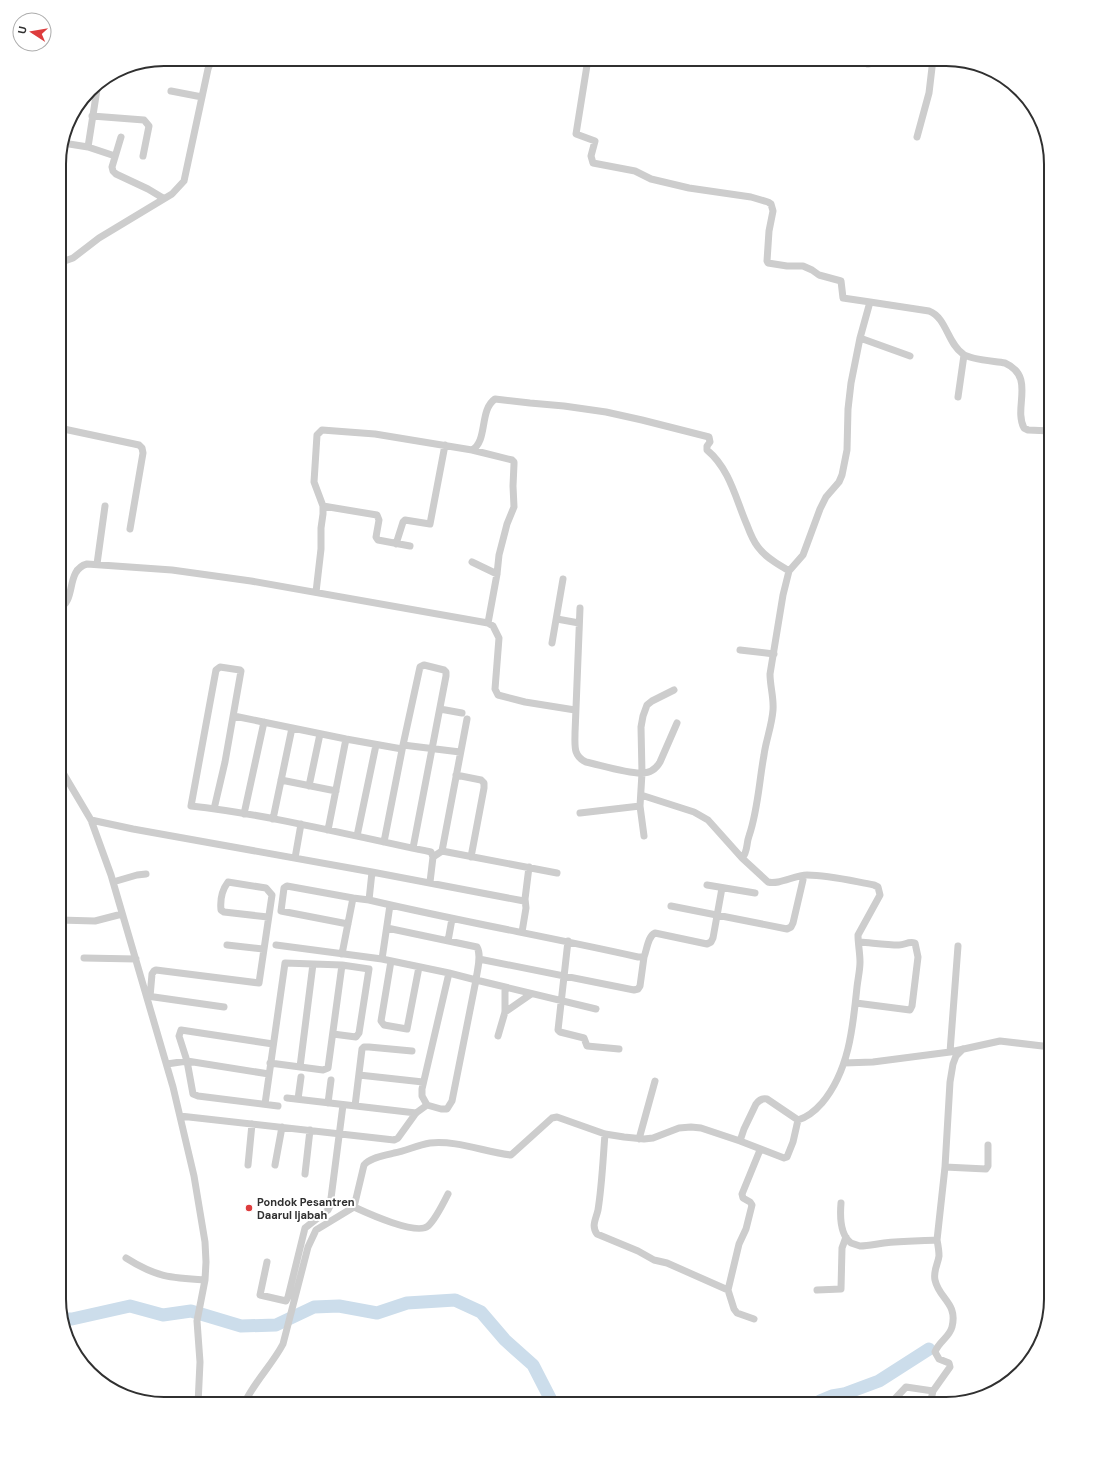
<svg xmlns="http://www.w3.org/2000/svg" width="1110" height="1463" viewBox="0 0 1110 1463" font-family="'DM Sans',sans-serif">
	<style>
		.lines { fill: none; stroke-linecap: round; stroke-linejoin: round }
		.river { stroke: #ccddeb; stroke-width: 13 }
		.minor { stroke: #cdcdcd; stroke-width: 7 }
		.poi-dot { fill: #dd3c3d; stroke: #fff; stroke-width: 1.5 }
		.labels { text-anchor: middle; dominant-baseline: central; stroke-width: 4; stroke-linejoin: round; paint-order: stroke }
		.poi-label { font-size: 11px; font-weight: bold; fill: #303030; stroke: #fff; text-anchor: start }
		.rim { fill: none; stroke: #303030; stroke-width: 2 }
	</style>
	<rect width="100%" height="100%" fill="#fff"/>
	<g class="lines">
		<path class="river" d="M65 1319H72L130 1306 163 1315 191 1311 241 1326 276 1325 314 1307 339 1306 377 1313 407 1303 455 1300 481 1312 505 1340 533 1365 553 1404
			M819 1404 820 1401 832 1396 844 1394 879 1381 929 1349"/>
		<path class="minor" d="M588 59 576 134 595 141 591 156 593 163 635 171 651 179 689 188 751 197 768 202 771 204 773 211 769 231 767 261 768 263 787 266H803L812 270 819 275 841 281 843 298 870 302
			M868 64 894 59
			M98 83 88 147 115 156
			M171 91 202 97
			M92 116 144 120 149 126 143 156
			M121 137 112 167 113 171 116 174 148 189 163 198
			M917 137 929 93 933 59
			M63 143 88 147
			M59 263 73 258 99 238 172 194 184 181 208 69 210 64 215 59
			M860 338 910 356
			M958 397 964 355
			M59 428 139 445 142 448 143 453 130 529
			M472 450 512 460 514 462V464L513 486 514 507 507 524 499 555 497 574 488 623
			M323 506 377 515 379 520 376 537 378 540 410 546
			M396 544 403 522 405 520 430 524 445 445
			M472 562 497 574
			M97 564 105 506
			M789 571 803 555 820 509 826 497 839 482 842 475 847 450 848 409 851 383 860 338 870 302 929 311C947 318 947 343 963 354 971 360 994 361 1005 363 1036 377 1013 407 1024 428L1028 430 1051 431
			M59 608C77 601 65 570 87 564L172 570 251 581 488 623 493 626 499 638 495 689 498 695 525 702 575 710
			M580 608 575 733C575 746 573 756 586 762 600 765 629 774 642 773 650 773 656 769 660 762L677 723
			M557 619 579 623
			M552 643 563 579
			M740 650 774 654
			M440 709 462 713
			M234 716 346 739 402 749
			M403 745 460 752
			M59 766 91 820 111 875 173 1087 194 1176 205 1242 206 1262 205 1280 197 1321 200 1362 198 1404
			M456 775 481 780 484 783V788L471 857
			M281 780 336 791
			M309 786 320 734
			M641 795 694 812 708 820 742 858
			M214 809 225 762 241 671 240 670 220 667 216 670 191 806C272 815 352 836 431 852L433 857 430 882
			M580 813 640 806
			M244 814 264 722
			M273 819 292 728
			M91 820 133 829 372 872 524 901
			M328 830 346 739
			M357 836 376 745
			M644 836 640 806 642 773 641 727 643 716 647 705 652 701 674 690
			M384 842 403 745 420 667 424 665 444 670 446 672V676L413 848
			M442 851 467 719
			M433 857 442 851 557 873
			M295 858 301 824
			M372 872 369 900C458 921 549 937 638 957H644C647 949 648 936 655 933L707 944 711 942 713 938 722 888
			M113 882 137 875 146 874
			M707 885 755 893
			M390 905 382 959 449 973 476 980 452 1101 447 1109H441L427 1105 422 1096V1089L449 973
			M671 906 787 929 791 927 793 923 803 880
			M59 920 95 921 122 914
			M348 924 281 911 284 888 287 886 353 898
			M387 928 477 947C482 956 477 970 476 980L596 1009
			M522 932 526 908 525 899 529 867
			M448 941 452 919
			M568 941 558 1030 560 1032 584 1038 587 1046 619 1049
			M227 945 263 949
			M276 945 382 959
			M342 954 353 898 369 900
			M84 958 136 959
			M479 959 634 990 638 989 640 986 644 957
			M391 961 381 1021 384 1025 407 1029 419 967
			M147 996 224 1007
			M150 997 152 974 154 971 156 970 259 983 272 895 266 888 228 882C222 890 220 900 221 910L224 912 268 917
			M856 1003 910 1010 912 1006 918 957 915 943C908 941 905 945 899 945 886 945 873 943 860 942
			M505 1012 531 994
			M498 1036 505 1012V988
			M273 1044 181 1030 179 1036 187 1061 193 1094 198 1096 278 1106
			M950 1052 958 946
			M270 1063 323 1070 328 1068 342 965
			M844 1063 873 1062 950 1052 1000 1041 1051 1047
			M167 1064 187 1061 269 1074
			M300 1067 313 964
			M359 1075 423 1082
			M287 1098 416 1113
			M298 1099 301 1077
			M328 1103 331 1080
			M265 1104 285 963 342 965 369 969 359 1033 356 1037 333 1034
			M355 1106 362 1049 364 1047H369L412 1051
			M180 1116 394 1140 398 1138 416 1113 427 1105
			M605 1134C603 1159 602 1185 598 1210 596 1219 591 1226 597 1234L638 1251 654 1260 667 1263 728 1290
			M639 1139 655 1081
			M740 1141 784 1158 787 1157 793 1142 798 1120
			M248 1165 252 1124
			M275 1165 282 1127
			M945 1167 986 1169 988 1166V1145
			M305 1174 310 1130
			M841 1203C840 1215 840 1235 851 1243 854 1244 857 1245 860 1246 868 1246 876 1244 884 1243 902 1241 919 1241 937 1240 938 1245 939 1251 939 1256 938 1264 933 1271 935 1280 939 1299 958 1303 952 1327 949 1338 939 1341 935 1352L939 1359 949 1363 950 1367 933 1391 930 1404
			M354 1207C367 1213 417 1236 428 1226 434 1221 444 1202 448 1194
			M937 1240 945 1167 950 1082 953 1064 956 1056 963 1049
			M126 1258C156 1277 170 1278 205 1280
			M267 1262 260 1295 286 1301 288 1297 305 1228 328 1210 330 1206 343 1105
			M817 1290 841 1289 842 1248 846 1237
			M754 1319 737 1313 734 1309 728 1290 739 1244 746 1229 752 1205 750 1202 743 1198 742 1194 760 1150
			M244 1404C254 1382 272 1365 283 1344L308 1247 316 1230 354 1207 364 1165C371 1157 384 1156 394 1153 406 1151 417 1145 430 1143 456 1140 485 1152 511 1155L552 1118 557 1117 605 1134 624 1137 644 1139 653 1138 679 1128 691 1127 701 1128 740 1141 744 1129 756 1104C759 1100 762 1098 767 1099L798 1120C808 1117 815 1111 822 1103 849 1071 853 1027 857 987 858 978 860 970 860 962 860 953 858 944 858 935L880 895 878 887 874 885C852 881 829 875 807 875 795 875 779 885 768 882L742 858C748 852 746 844 749 836 758 810 759 782 764 755 766 740 772 725 773 710 774 698 770 686 770 674L783 595 789 571C778 564 766 558 758 547 753 541 750 533 747 525 736 500 730 469 707 450V446L710 442 709 437 642 420 606 412 564 406 530 403 495 399C479 410 488 441 472 450L375 434 322 430 317 435 314 482 323 506V514L321 528V549L316 592
			M890 1404 906 1387 933 1391"/>
	</g>
	<circle class="poi-dot" cx="249" cy="1208" r="4"/>
	<g class="labels">
		<g class="poi-label">
			<text x="257" y="1202">Pondok Pesantren<tspan x="257" dy="13">Daarul Ijabah</tspan></text>
		</g>
	</g>
	<path d="M0 0H1110V1463H0ZM164 66H946A98 98 0 0 1 1044 164V1299A98 98 0 0 1 946 1397H164A98 98 0 0 1 66 1299V164A98 98 0 0 1 164 66Z" fill="#fff" fill-rule="evenodd"/>
	<path class="rim" d="M164 66H946A98 98 0 0 1 1044 164V1299A98 98 0 0 1 946 1397H164A98 98 0 0 1 66 1299V164A98 98 0 0 1 164 66Z"/>
	<g transform="translate(32 32) rotate(282)"><circle r="19" fill="#ffffff" stroke="#acacac"/>
	<path d="M0-3L7 15L0 10L-7 15Z" fill="#dd3c3d"/>
	<text y="-6" font-size="11" font-weight="bold" text-anchor="middle" fill="#303030">U</text>
	</g>
</svg>
